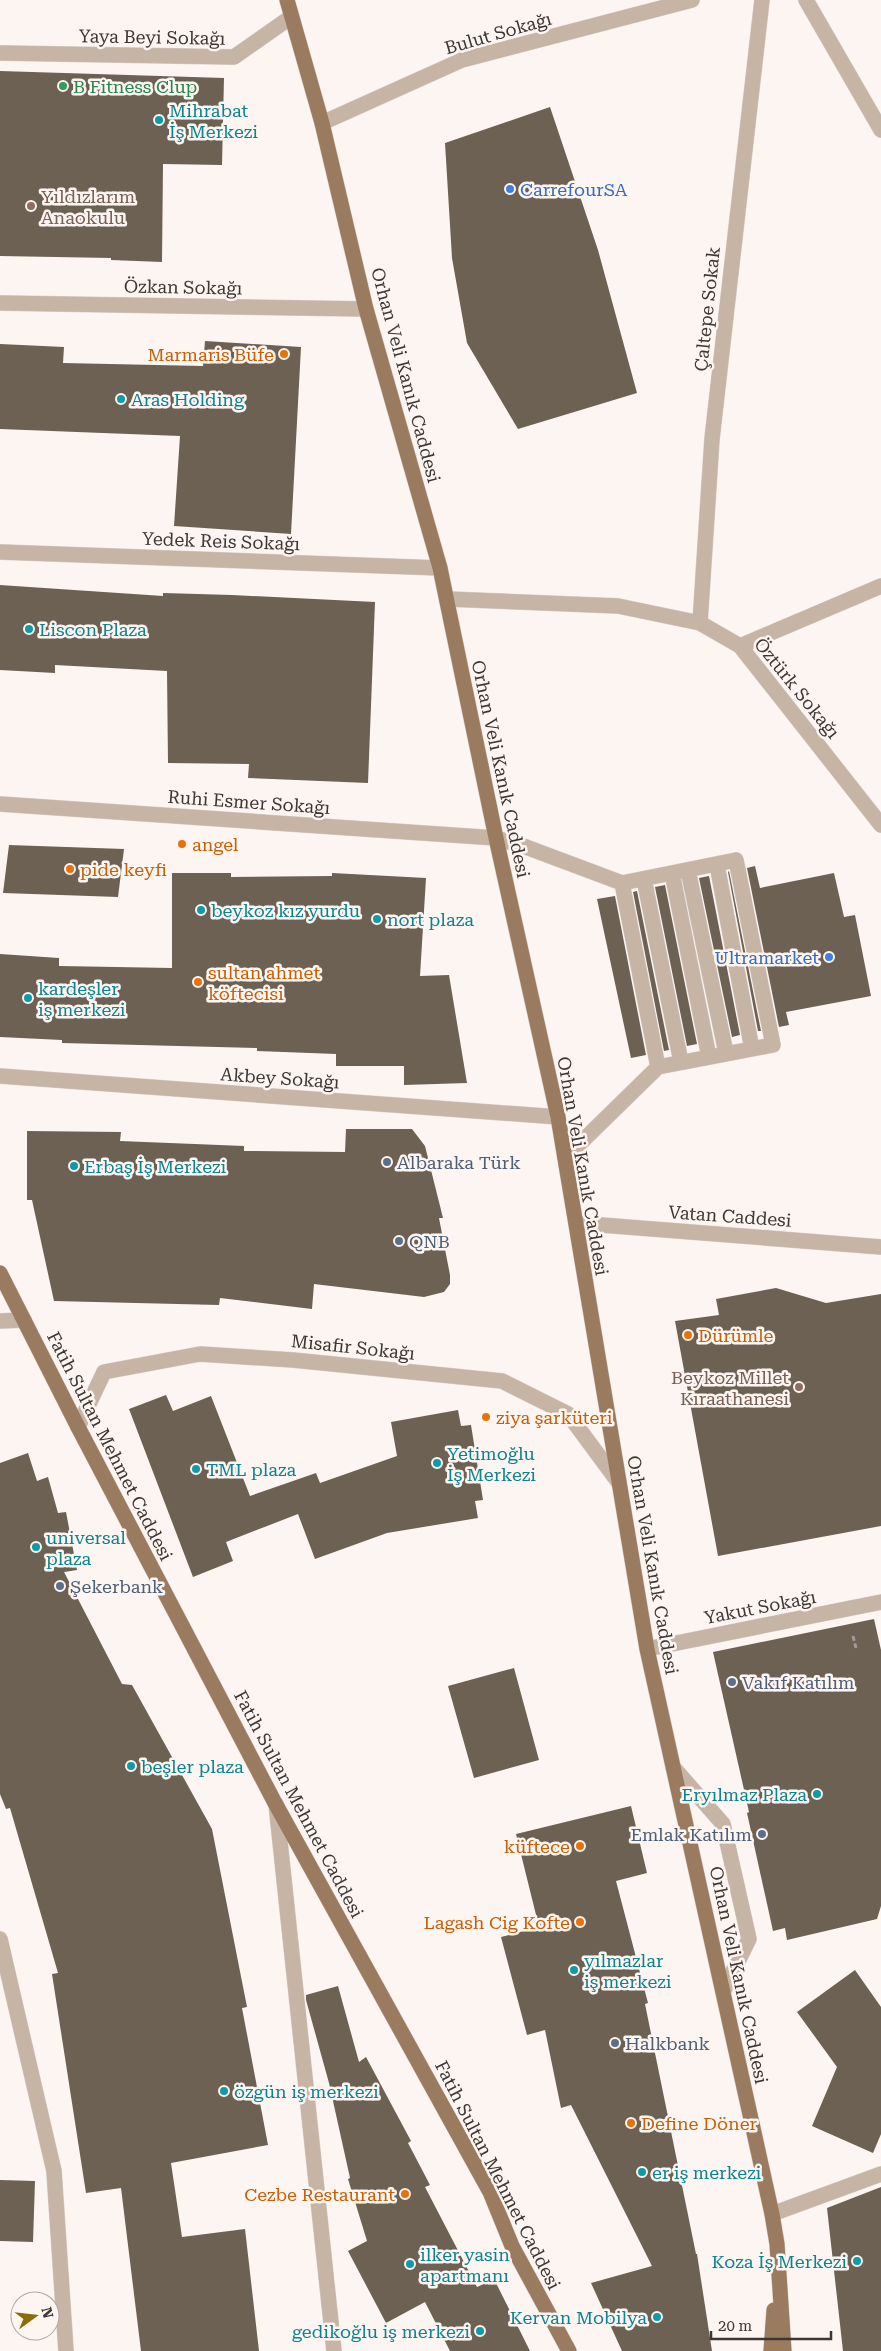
<svg xmlns="http://www.w3.org/2000/svg" width="881" height="2351" viewBox="0 0 881 2351" font-family="'Roboto Serif',serif">
	<style>
		.building { fill: #6c6153 }
		.lines { fill: none; stroke-linecap: round; stroke-linejoin: round }
		.lane-casing { stroke: #d7cfcb; stroke-width: 16 }
		.street-casing { stroke: #d7cfcb; stroke-width: 16 }
		.primary-casing { stroke: #d7cfcb; stroke-width: 16 }
		.path { stroke: #a39b97; stroke-width: 3; stroke-dasharray: 5 2.5; stroke-linecap: butt }
		.lane { stroke: #c6b4a5; stroke-width: 15 }
		.street { stroke: #c6b4a5; stroke-width: 15 }
		.primary { stroke: #9b7b5f; stroke-width: 15 }
		.leisure-dot { fill: #2e9e5b; stroke: #fdf5f1; stroke-width: 2 }
		.culture-dot { fill: #0f9aa8; stroke: #fdf5f1; stroke-width: 2 }
		.shop-dot { fill: #3f7fe0; stroke: #fdf5f1; stroke-width: 2 }
		.education-dot { fill: #8d6e63; stroke: #fdf5f1; stroke-width: 2 }
		.food-dot { fill: #e8710a; stroke: #fdf5f1; stroke-width: 2 }
		.service-dot { fill: #5c6f8a; stroke: #fdf5f1; stroke-width: 2 }
		.labels { text-anchor: middle; dominant-baseline: central; stroke-width: 5; stroke-linejoin: round; paint-order: stroke }
		.street-label { font-size: 18px; fill: #3e3632; stroke: #fdf5f1 }
		.leisure-label { font-size: 18px; fill: #27864d; stroke: #fdf5f1; text-anchor: start }
		.culture-label { font-size: 18px; fill: #0d838f; stroke: #fdf5f1; text-anchor: start }
		.shop-label { font-size: 18px; fill: #366cbe; stroke: #fdf5f1; text-anchor: start }
		.education-label { font-size: 18px; fill: #785e54; stroke: #fdf5f1; text-anchor: start }
		.food-label { font-size: 18px; fill: #c56008; stroke: #fdf5f1; text-anchor: start }
		.service-label { font-size: 18px; fill: #4e5e75; stroke: #fdf5f1; text-anchor: start }
	</style>
	<rect width="100%" height="100%" fill="#fdf5f1"/>
	<path class="building" d="M0 71 224 78 222 165 163 164 162 262 111 260V258L0 256Z
		M550 107 598 250 637 393 518 429 467 343 452 258 445 143Z
		M205 341 301 347 291 534 174 526 180 436 0 429V344L64 347 63 363 203 366Z
		M0 585 163 596V593L232 595 375 602 368 783 248 778 249 764 168 763 167 671 55 665V673L0 670Z
		M9 845 124 849 118 897 3 893Z
		M755 866 760 888 834 873 844 917 855 915 871 996 786 1012 789 1025 779 1027 747 868Z
		M729 871 761 1031H758L728 872Z
		M172 873H231V877L332 876V873L426 878 420 976 449 975 467 1083 404 1085V1066H336V1054L257 1051V1048L62 1043V1040L0 1037V954L59 958V966L172 968Z
		M709 876 740 1035 732 1037 699 878Z
		M665 885 697 1044 687 1046 655 887Z
		M637 891 669 1050 664 1051 633 892Z
		M615 896 646 1055 631 1058 597 899Z
		M346 1129H412L425 1146 443 1218H439L450 1275V1284L444 1292 424 1297 314 1284 312 1309 220 1298 219 1305 54 1301 32 1200H27V1131L121 1132 120 1141 244 1146V1151L345 1152Z
		M776 1288 826 1303 881 1294V1526L718 1556 675 1321 719 1315 716 1299Z
		M166 1395 173 1411 211 1396 250 1496 316 1473 320 1483 397 1456 391 1422 458 1410 461 1426 471 1425 483 1500 475 1501 478 1518 387 1533 315 1559 298 1514 226 1542 233 1561 193 1577 129 1409Z
		M28 1453 37 1481 48 1477 58 1513 66 1512 77 1570 64 1572 122 1684 132 1685 212 1829 247 2007 242 2008 268 2145 171 2163 182 2237 245 2229 259 2351H141L121 2188 86 2193 52 1974 58 1973 10 1808 6 1809 0 1794V1463Z
		M874 1619 881 1650V1906L877 1919 787 1940 785 1928 773 1931 747 1813 749 1812 713 1652Z
		M514 1668 539 1760 474 1778 448 1686Z
		M631 1806 647 1873 616 1881 648 2003 645 2004 696 2254H697L712 2351H622L591 2283 652 2266 571 2105 561 2108 545 2030 527 2035 501 1937 539 1927 516 1834Z
		M855 1970 881 2007V2134L873 2153 812 2126 837 2067 797 2012Z
		M338 1986 359 2062 366 2057 411 2141 408 2143 430 2185 425 2187 477 2287 494 2279 530 2351H450L425 2302 386 2323 348 2251 367 2241 348 2179 350 2178 329 2083 306 2000V1995Z
		M0 2180 35 2181 33 2242 0 2241Z
		M881 2187V2351H843L827 2208Z"/>
	<g class="lines">
		<defs>
			<path id="lane" d="M496 838 526 847 622 883 736 860 773 1045 658 1067 565 1158
				M717 865 752 1049
				M688 870 726 1053
				M672 873 709 1057
				M644 879 681 1062
				M622 883 658 1067
				M673 1767 723 1824 749 1939 723 1992"/>
			<path id="street" d="M806 0 881 130
				M0 53 234 57 291 17
				M322 123 462 60 692 0
				M0 303 366 309
				M0 552 440 568
				M447 599 618 606 700 623 740 646 881 825
				M700 623 712 439 762 0
				M740 646 881 586
				M0 804 496 838
				M0 1076 558 1117
				M576 1223 881 1247
				M0 1321 24 1320
				M78 1427 104 1372 200 1354 293 1360 502 1381 568 1414 619 1483
				M647 1649 881 1602
				M276 1804 334 2351
				M0 1939 54 2171 66 2351
				M772 2214 881 2174"/>
			<path id="primary" d="M287 0 322 123 366 309 440 568 496 838 558 1117 647 1649 772 2214 777 2244 784 2351
				M0 1273 78 1427 275 1803 490 2192 512 2246 569 2351
				M771 2351 774 2310"/>
		</defs>
		<use href="#lane" class="lane-casing"/>
		<use href="#street" class="street-casing"/>
		<use href="#primary" class="primary-casing"/>
		<path class="path" d="M853 1636 856 1648"/>
		<use href="#lane" class="lane"/>
		<use href="#street" class="street"/>
		<use href="#primary" class="primary"/>
	</g>
	<circle class="leisure-dot" cx="63" cy="86" r="5"/>
	<g class="culture-dot">
		<circle cx="159" cy="120" r="5"/>
		<circle cx="121" cy="399" r="5"/>
		<circle cx="29" cy="629" r="5"/>
		<circle cx="201" cy="910" r="5"/>
		<circle cx="377" cy="919" r="5"/>
		<circle cx="28" cy="998" r="5"/>
		<circle cx="74" cy="1166" r="5"/>
		<circle cx="437" cy="1463" r="5"/>
		<circle cx="196" cy="1469" r="5"/>
		<circle cx="36" cy="1547" r="5"/>
		<circle cx="131" cy="1766" r="5"/>
		<circle cx="817" cy="1794" r="5"/>
		<circle cx="574" cy="1970" r="5"/>
		<circle cx="224" cy="2091" r="5"/>
		<circle cx="642" cy="2172" r="5"/>
		<circle cx="857" cy="2261" r="5"/>
		<circle cx="410" cy="2264" r="5"/>
		<circle cx="657" cy="2317" r="5"/>
		<circle cx="480" cy="2331" r="5"/>
	</g>
	<g class="shop-dot">
		<circle cx="510" cy="189" r="5"/>
		<circle cx="829" cy="957" r="5"/>
	</g>
	<g class="education-dot">
		<circle cx="31" cy="206" r="5"/>
		<circle cx="799" cy="1387" r="5"/>
	</g>
	<g class="food-dot">
		<circle cx="284" cy="354" r="5"/>
		<circle cx="182" cy="844" r="5"/>
		<circle cx="70" cy="869" r="5"/>
		<circle cx="198" cy="982" r="5"/>
		<circle cx="688" cy="1335" r="5"/>
		<circle cx="486" cy="1417" r="5"/>
		<circle cx="580" cy="1846" r="5"/>
		<circle cx="580" cy="1922" r="5"/>
		<circle cx="631" cy="2123" r="5"/>
		<circle cx="405" cy="2194" r="5"/>
	</g>
	<g class="service-dot">
		<circle cx="387" cy="1162" r="5"/>
		<circle cx="399" cy="1241" r="5"/>
		<circle cx="60" cy="1586" r="5"/>
		<circle cx="732" cy="1682" r="5"/>
		<circle cx="762" cy="1834" r="5"/>
		<circle cx="615" cy="2043" r="5"/>
	</g>
	<g class="labels">
		<g class="street-label">
			<text transform="translate(498 33) rotate(-16)">Bulut Sokağı</text>
			<text transform="translate(152 37) rotate(1)">Yaya Beyi Sokağı</text>
			<text transform="translate(183 287) rotate(1)">Özkan Sokağı</text>
			<text transform="translate(707 309) rotate(-84)">Çaltepe Sokak</text>
			<text transform="translate(406 375) rotate(75)">Orhan Veli Kanık Caddesi</text>
			<text transform="translate(221 541) rotate(2)">Yedek Reis Sokağı</text>
			<text transform="translate(797 688) rotate(51)">Öztürk Sokağı</text>
			<text transform="translate(501 769) rotate(78)">Orhan Veli Kanık Caddesi</text>
			<text transform="translate(249 802) rotate(4)">Ruhi Esmer Sokağı</text>
			<text transform="translate(280 1078) rotate(4)">Akbey Sokağı</text>
			<text transform="translate(583 1166) rotate(80)">Orhan Veli Kanık Caddesi</text>
			<text transform="translate(730 1216) rotate(4)">Vatan Caddesi</text>
			<text transform="translate(353 1347) rotate(6)">Misafir Sokağı</text>
			<text transform="translate(110 1446) rotate(63)">Fatih Sultan Mehmet Caddesi</text>
			<text transform="translate(653 1565) rotate(80)">Orhan Veli Kanık Caddesi</text>
			<text transform="translate(760 1607) rotate(-11)">Yakut Sokağı</text>
			<text transform="translate(299 1804) rotate(62)">Fatih Sultan Mehmet Caddesi</text>
			<text transform="translate(739 1975) rotate(78)">Orhan Veli Kanık Caddesi</text>
			<text transform="translate(498 2175) rotate(63)">Fatih Sultan Mehmet Caddesi</text>
		</g>
		<g class="leisure-label">
			<text x="73" y="86">B Fitness Clup</text>
		</g>
		<g class="culture-label">
			<text x="169" y="110">Mihrabat<tspan x="169" dy="21">İş Merkezi</tspan></text>
			<text x="131" y="399">Aras Holding</text>
			<text x="39" y="629">Liscon Plaza</text>
			<text x="211" y="910">beykoz kız yurdu</text>
			<text x="387" y="919">nort plaza</text>
			<text x="38" y="988">kardeşler<tspan x="38" dy="21">iş merkezi</tspan></text>
			<text x="84" y="1166">Erbaş İş Merkezi</text>
			<text x="447" y="1453">Yetimoğlu<tspan x="447" dy="21">İş Merkezi</tspan></text>
			<text x="206" y="1469">TML plaza</text>
			<text x="46" y="1537">universal<tspan x="46" dy="21">plaza</tspan></text>
			<text x="141" y="1766">beşler plaza</text>
			<text x="807" y="1794" text-anchor="end">Eryılmaz Plaza</text>
			<text x="584" y="1960">yılmazlar<tspan x="584" dy="21">iş merkezi</tspan></text>
			<text x="234" y="2091">özgün iş merkezi</text>
			<text x="652" y="2172">er iş merkezi</text>
			<text x="420" y="2254">ilker yasin<tspan x="420" dy="21">apartmanı</tspan></text>
			<text x="847" y="2261" text-anchor="end">Koza İş Merkezi</text>
			<text x="647" y="2317" text-anchor="end">Kervan Mobilya</text>
			<text x="470" y="2331" text-anchor="end">gedikoğlu iş merkezi</text>
		</g>
		<g class="shop-label">
			<text x="520" y="189">CarrefourSA</text>
			<text x="819" y="957" text-anchor="end">Ultramarket</text>
		</g>
		<g class="education-label">
			<text x="41" y="196">Yıldızlarım<tspan x="41" dy="21">Anaokulu</tspan></text>
			<text x="789" y="1377" text-anchor="end">Beykoz Millet<tspan x="789" dy="21">Kıraathanesi</tspan></text>
		</g>
		<g class="food-label">
			<text x="274" y="354" text-anchor="end">Marmaris Büfe</text>
			<text x="192" y="844">angel</text>
			<text x="80" y="869">pide keyfi</text>
			<text x="208" y="972">sultan ahmet<tspan x="208" dy="21">köftecisi</tspan></text>
			<text x="698" y="1335">Dürümle</text>
			<text x="496" y="1417">ziya şarküteri</text>
			<text x="570" y="1846" text-anchor="end">küftece</text>
			<text x="570" y="1922" text-anchor="end">Lagash Cig Kofte</text>
			<text x="641" y="2123">Define Döner</text>
			<text x="395" y="2194" text-anchor="end">Cezbe Restaurant</text>
		</g>
		<g class="service-label">
			<text x="397" y="1162">Albaraka Türk</text>
			<text x="409" y="1241">QNB</text>
			<text x="70" y="1586">Şekerbank</text>
			<text x="742" y="1682">Vakıf Katılım</text>
			<text x="752" y="1834" text-anchor="end">Emlak Katılım</text>
			<text x="625" y="2043">Halkbank</text>
		</g>
	</g>
	<g transform="translate(35 2316) rotate(75)"><circle r="24" fill="#fdf5f1" stroke="#b1a9a5"/>
	<path d="M0-4L9 19L0 12L-9 19Z" fill="#8a6c0c"/>
	<text y="-8" font-size="14" font-weight="bold" text-anchor="middle" fill="#3e3632">N</text>
	</g>
	<path d="M711 2331v8h120v-8" fill="none" stroke="#3e3632" stroke-width="2.5"/>
	<text x="718" y="2331" font-size="15" fill="#3e3632" stroke="#fdf5f1" stroke-width="4" paint-order="stroke">20 m</text>
</svg>
